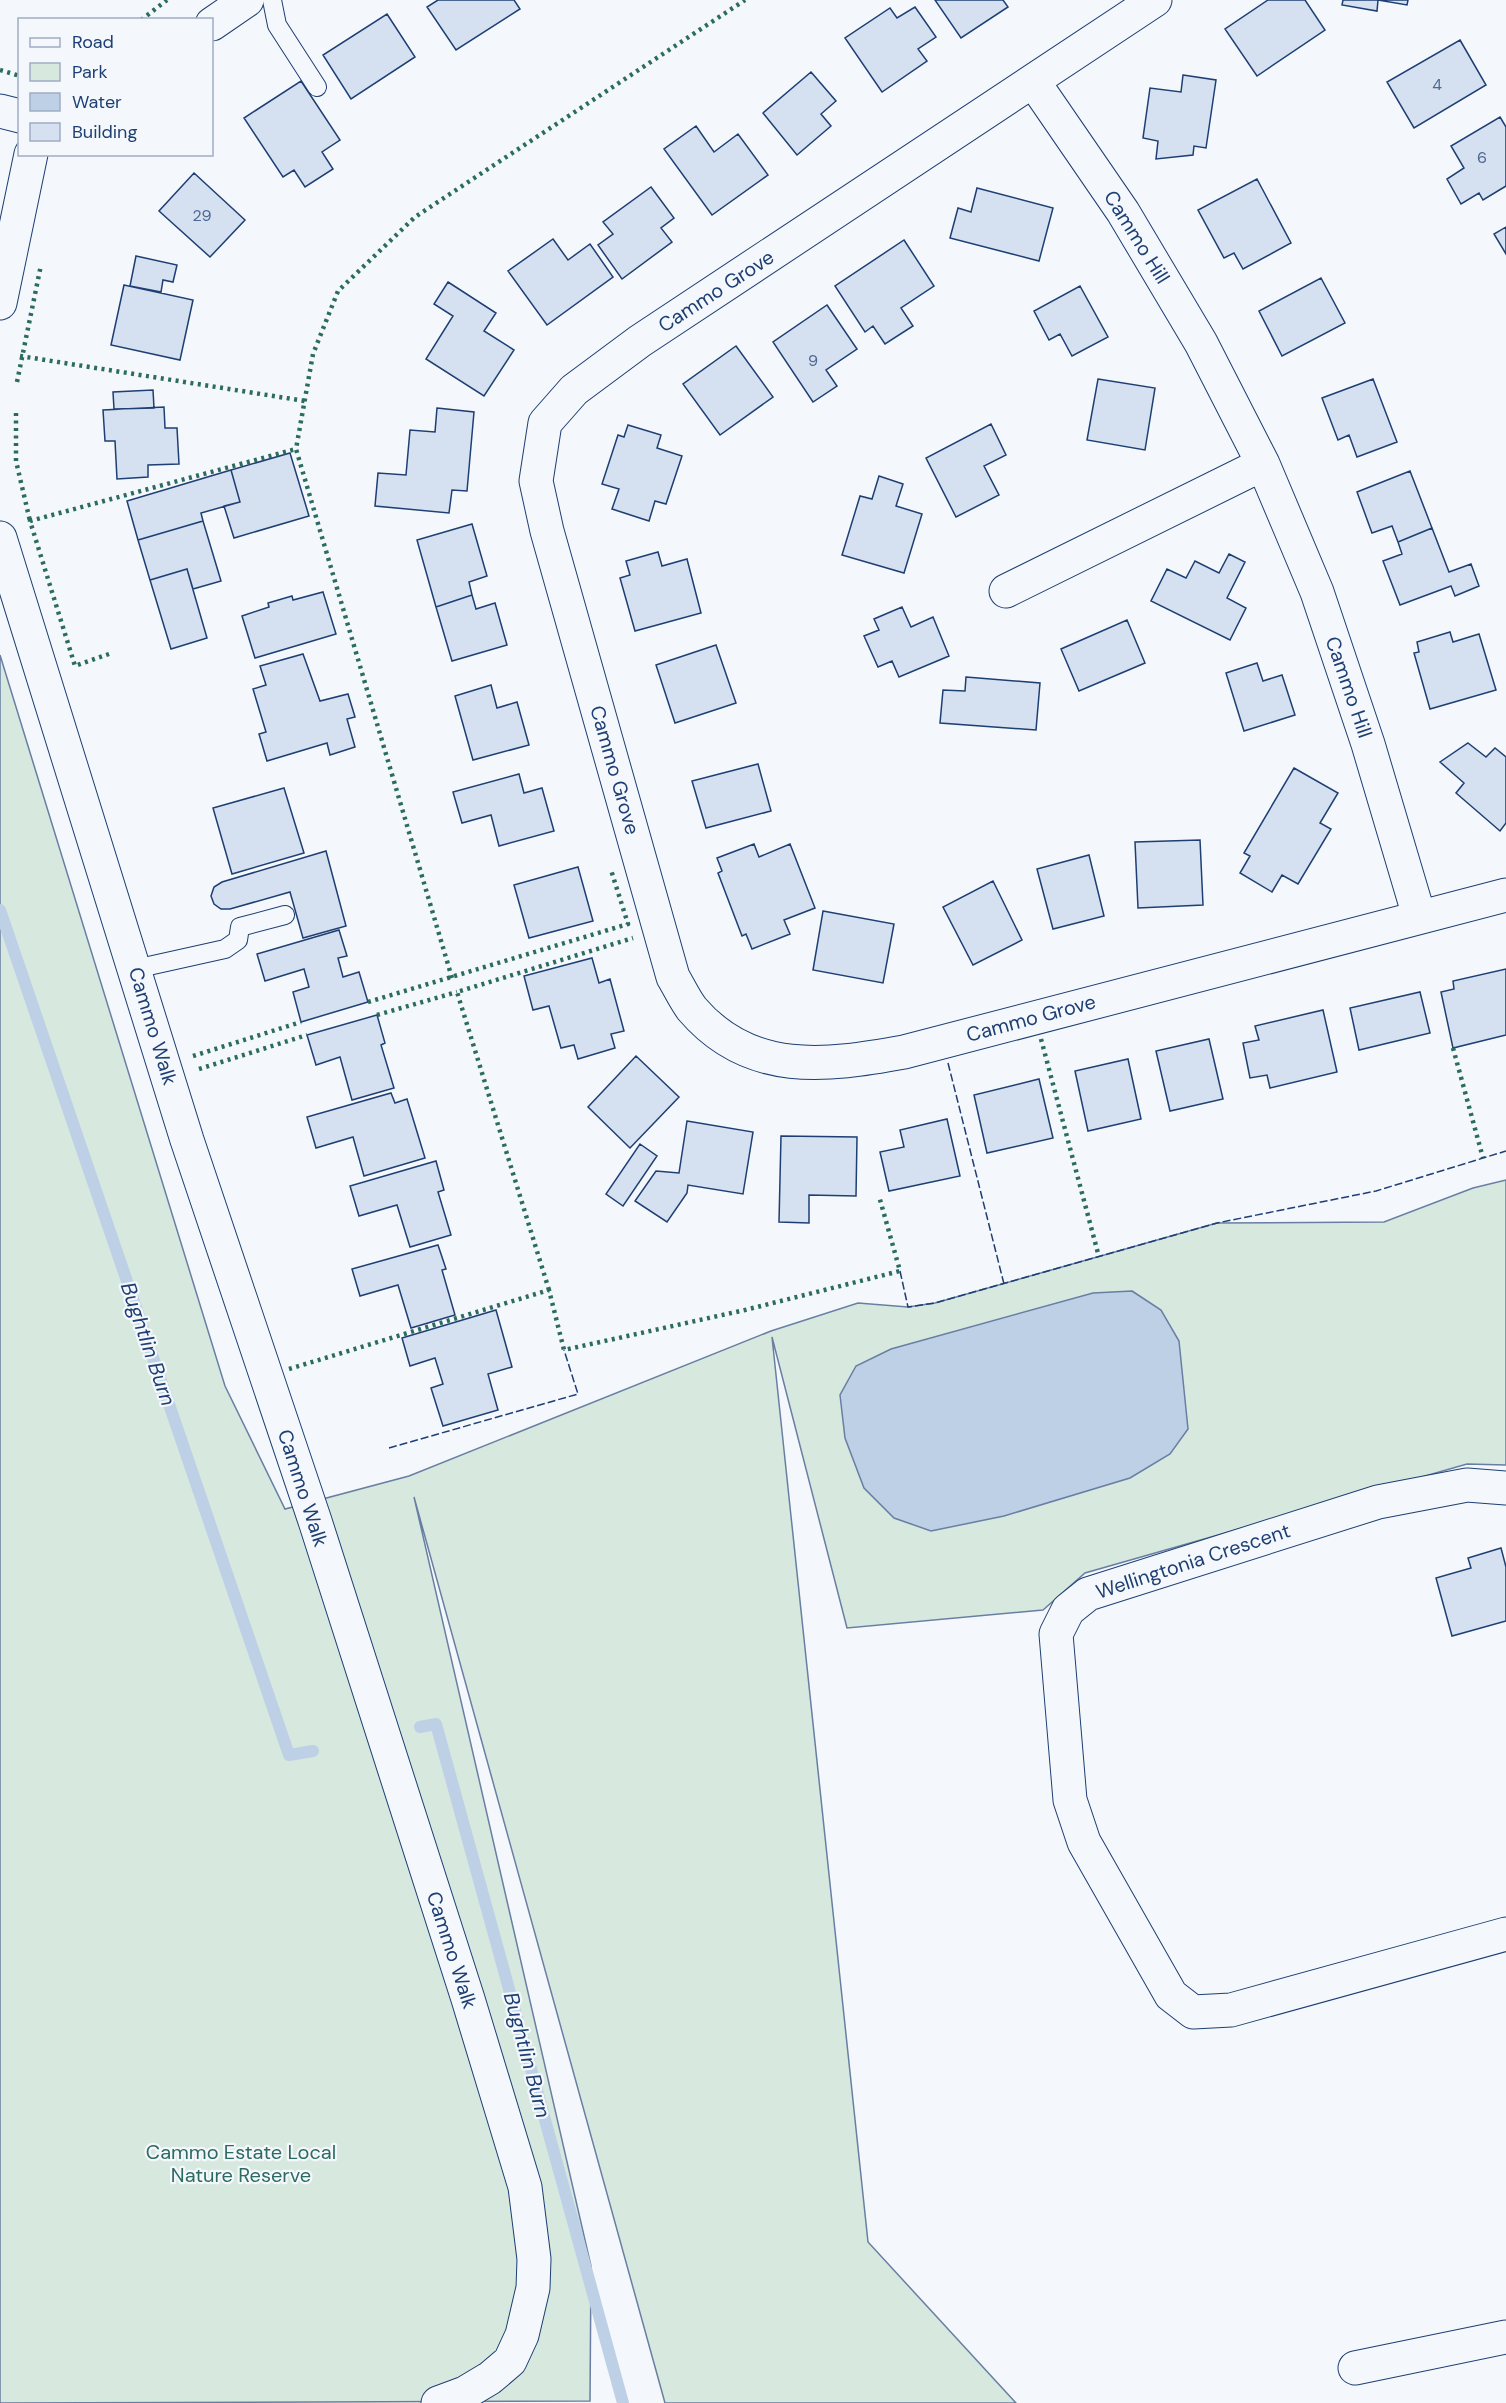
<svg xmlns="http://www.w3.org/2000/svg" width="1506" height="2403" viewBox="0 0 1506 2403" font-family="'DM Sans',sans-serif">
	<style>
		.green { fill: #d7e8df; stroke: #687fa3; stroke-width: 1.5 }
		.water { fill: #bed0e5; stroke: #687fa3; stroke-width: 1.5 }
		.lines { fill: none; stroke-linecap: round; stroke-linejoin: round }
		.stream { stroke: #bed0e5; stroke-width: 12 }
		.building { fill: #d5e0f0; stroke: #1d3f73; stroke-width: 1.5 }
		.lane-casing { stroke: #1d3f73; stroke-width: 20 }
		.street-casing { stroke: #1d3f73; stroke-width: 35 }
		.lane { stroke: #f4f7fb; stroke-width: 18 }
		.street { stroke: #f4f7fb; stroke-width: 33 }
		.hedge { stroke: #2c6c60; stroke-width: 4.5; stroke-dasharray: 3 4.5; stroke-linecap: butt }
		.fence { stroke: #1d3f73; stroke-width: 1.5; stroke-dasharray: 8 3; stroke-linecap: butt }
		.labels { text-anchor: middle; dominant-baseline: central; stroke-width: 4.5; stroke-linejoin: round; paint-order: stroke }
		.number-label { font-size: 16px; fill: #4b6792 }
		.street-label { font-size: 20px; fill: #1d3f73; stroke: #f4f7fb }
		.park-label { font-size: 20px; fill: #2c6c60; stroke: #f4f7fb }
		.water-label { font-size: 21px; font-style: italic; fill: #1d3f73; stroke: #f4f7fb }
	</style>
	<rect width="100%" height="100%" fill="#f4f7fb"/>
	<path class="green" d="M0 655 225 1386 285 1509 409 1476 771 1331 858 1303 908 1307 935 1303 1217 1223 1384 1222 1473 1188 1506 1180V1465L1467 1464 1085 1573 1043 1610 847 1628 772 1337 868 2242 1016 2403H665L414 1497 591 2266 590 2401 0 2403Z"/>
	<path class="water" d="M1132 1291 1161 1310 1179 1341 1188 1429 1170 1454 1130 1478 1004 1516 931 1531 894 1518 864 1488 845 1438 840 1395 856 1366 891 1349 1093 1293Z"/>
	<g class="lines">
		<path class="stream" d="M0 910 289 1755 313 1751
			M420 1727 436 1724 623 2403"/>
	</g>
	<path class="building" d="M438 0H514L520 9 456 50 427 7Z
		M935 0H1003L1008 7 961 38Z
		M1268 0H1305L1325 30 1257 76 1225 29Z
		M1343 0H1408L1407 5 1378 0 1377 11 1342 5Z
		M915 7 936 37 918 49 927 61 882 92 845 38 890 8 897 18Z
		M387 14 415 57 351 99 323 55Z
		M1460 40 1486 85 1414 128 1387 82Z
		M811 72 836 101 821 114 831 126 797 155 763 113Z
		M1183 75 1216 80 1206 148 1194 146 1193 155 1156 159 1158 141 1143 138 1150 88 1181 92Z
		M301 81 340 140 322 152 333 169 305 187 294 170 283 177 244 118Z
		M1500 117 1506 127V186L1483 200 1479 193 1461 204 1447 179 1464 168 1451 146Z
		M696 126 714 152 738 134 768 175 712 215 664 149Z
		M194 173 245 220 210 257 159 211Z
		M1257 179 1291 243 1243 269 1234 253 1224 258 1198 210Z
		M651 187 674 218 661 228 672 242 622 279 598 245 613 234 603 222Z
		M977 188 1053 208 1039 261 950 238 958 208 971 212Z
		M1506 227V254L1494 234Z
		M553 239 568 260 590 244 613 277 547 325 508 271Z
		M904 240 934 286 901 308 913 326 885 344 873 326 865 332 835 286Z
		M136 256 177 265 173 282 163 280 161 292 130 286Z
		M1321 278 1345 323 1282 356 1259 311Z
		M448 282 496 313 484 331 514 350 484 396 426 359 453 316 434 304Z
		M124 285 193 300 180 360 111 345Z
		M1080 286 1108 337 1072 356 1060 334 1049 340 1034 311Z
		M827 305 857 349 826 370 837 386 813 402 773 342Z
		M736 346 773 397 720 435 683 384Z
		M1098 379 1155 388 1145 450 1087 440Z
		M1373 379 1397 442 1357 457 1349 435 1338 440 1322 398Z
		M153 390 154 408 114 409 113 392Z
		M164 407 165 428H177L179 464 148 465V477L117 479 115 441H105L103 410Z
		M437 408 474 412 467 491 452 490 449 513 375 506 378 473 406 475 410 430 435 432Z
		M991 424 1006 455 984 466 999 495 956 517 926 458Z
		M628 425 661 435 657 448 682 456 666 504 655 501 649 521 612 509 619 489 602 484 618 435 624 437Z
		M290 453 309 516 234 538 224 506 240 502 231 470Z
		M231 470 240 502 201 513 203 521 138 540 127 501Z
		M1410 471 1432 528 1398 542 1392 526 1372 533 1357 492Z
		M879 476 903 484 896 506 922 514 904 573 842 555 860 496 872 499Z
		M203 521 221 581 193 589 187 569 150 580 138 540Z
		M472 524 487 576 469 582 472 595 436 607 417 540Z
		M1432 528 1449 572 1471 564 1479 586 1455 596 1451 586 1400 605 1383 561 1402 554 1398 542Z
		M658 552 662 566 687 559 701 613 635 631 620 578 630 575 626 561Z
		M1229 554 1245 562 1227 598 1246 608 1230 640 1151 601 1167 569 1186 578 1195 561 1219 573Z
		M187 569 207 638 171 649 150 580Z
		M323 592 336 634 255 658 242 616 269 607 268 603 292 596 293 600Z
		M472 595 476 609 495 603 507 645 452 661 436 607Z
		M902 607 911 627 933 617 949 656 899 677 892 661 878 667 864 636 879 630 874 619Z
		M1127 620 1145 663 1079 691 1061 649Z
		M1450 632 1453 642 1479 634 1496 690 1430 709 1414 653 1419 652 1417 642Z
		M716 645 736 703 675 723 656 665Z
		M303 654 320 701 348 694 355 717 347 719 355 747 330 755 327 743 267 761 259 734 266 732 253 689 266 685 260 666Z
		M1257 663 1263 681 1282 675 1295 715 1244 731 1226 673Z
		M966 677 1040 683 1036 730 940 723 943 690 965 691Z
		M491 685 497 708 517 702 529 745 473 760 455 696Z
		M1468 743 1486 757 1495 748 1506 757V823L1500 831 1456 793 1464 783 1440 762Z
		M758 764 771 811 706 828 692 781Z
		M1294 768 1338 793 1320 823 1331 829 1298 884 1282 875 1272 892 1240 873 1250 856 1244 853Z
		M519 774 524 793 542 788 554 831 499 846 491 815 462 823 453 792Z
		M284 788 304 853 232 874 213 808Z
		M1200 840 1203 905 1138 908 1135 842Z
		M754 844 759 857 790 844 815 908 784 920 790 934 752 949 746 934 742 936 718 873 722 871 717 858Z
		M326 851 346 926 303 938 290 892 230 909H221L214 904 211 896 214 887 222 882Z
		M1089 855 1104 916 1053 929 1037 869Z
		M578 867 593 921 529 938 514 885Z
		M993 881 1022 940 973 965 943 907Z
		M823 911 894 924 883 983 813 970Z
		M339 930 347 956 338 958 343 977 359 972 368 1002 301 1022 293 992 309 987 304 969 265 981 257 954Z
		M592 958 599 983 610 979 624 1031 611 1034 615 1048 578 1059 574 1045 561 1048 549 1006 533 1010 524 976Z
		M1506 969V1035L1453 1048 1441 992 1454 989 1453 981Z
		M1420 992 1430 1033 1359 1050 1350 1008Z
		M1323 1010 1337 1072 1270 1088 1267 1075 1250 1078 1243 1043 1259 1040 1255 1026Z
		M377 1015 385 1043 381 1045 394 1088 352 1100 340 1057 316 1065 307 1035Z
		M1209 1039 1223 1099 1170 1111 1156 1051Z
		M636 1056 679 1097 630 1148 588 1107Z
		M1128 1059 1141 1119 1088 1131 1075 1071Z
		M1039 1079 1053 1138 987 1153 974 1095Z
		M391 1093 395 1103 407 1099 425 1158 364 1176 353 1137 316 1148 307 1117Z
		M947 1119 960 1176 889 1191 880 1152 904 1147 900 1130Z
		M687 1121 753 1132 743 1194 688 1185 687 1193 667 1222 635 1201 656 1171 679 1173Z
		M781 1136 857 1137 856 1196 809 1195V1223L779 1222Z
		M640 1144 657 1156 623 1206 606 1194Z
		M436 1161 444 1190 438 1192 451 1235 410 1247 397 1205 359 1216 350 1186Z
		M438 1245 446 1269 442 1270 455 1315 411 1328 398 1285 360 1296 352 1269Z
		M496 1310 512 1367 488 1374 498 1410 443 1426 431 1388 443 1384 435 1358 410 1366 402 1338Z
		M1501 1548 1506 1567V1621L1452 1636 1436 1578 1471 1568 1468 1558Z"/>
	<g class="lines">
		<defs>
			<path id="lane" d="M272 0 277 25 317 87
				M135 969 225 949 238 940 240 927 285 915"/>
			<path id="street" d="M1155 0 640 341 574 390 545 423 536 481 547 531 673 977C679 987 685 1000 692 1009 750 1077 827 1066 904 1052L1506 895
				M212 24 247 0
				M1033 81 1123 212 1201 343 1263 464 1317 592 1368 744 1419 916
				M0 111 20 116
				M0 303 31 154
				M0 538 187 1140 315 1521 468 1999 525 2187 534 2259 533 2288 522 2335 510 2361 490 2378 465 2393 438 2403
				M1006 591 1263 464
				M1506 1488 1467 1485 1378 1502 1088 1594 1068 1610 1056 1634 1070 1800 1084 1842 1171 1995 1193 2012 1231 2010 1506 1934
				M1355 2368 1506 2337"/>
		</defs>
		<use href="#lane" class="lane-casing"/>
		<use href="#street" class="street-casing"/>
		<use href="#lane" class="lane"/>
		<use href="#street" class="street"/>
		<path class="hedge" d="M141 20 167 0
			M0 70 20 76
			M20 356 305 401
			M17 382 41 265
			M16 413V461L30 521
			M109 654 75 666 30 521 296 449
			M452 978 296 449 313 354 338 291 415 217 745 0
			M368 1002 628 924 611 870
			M377 1015 457 992
			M1041 1039 1099 1257
			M1453 1048 1483 1158
			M193 1056 301 1022
			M199 1069 307 1035
			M549 1290 457 992 633 938
			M289 1369 549 1290 564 1350 745 1310 900 1271 879 1196"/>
		<path class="fence" d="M948 1063 1004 1284
			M900 1271 908 1307 935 1303 1217 1223 1376 1191 1506 1151
			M389 1448 578 1394 564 1350"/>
	</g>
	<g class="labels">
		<g class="number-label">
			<text x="1437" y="84">4</text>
			<text x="1482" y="157">6</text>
			<text x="202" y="215">29</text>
			<text x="813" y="360">9</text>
		</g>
		<g class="street-label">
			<text transform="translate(1137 237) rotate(58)">Cammo Hill</text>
			<text transform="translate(716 291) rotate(-33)">Cammo Grove</text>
			<text transform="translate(1349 687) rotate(71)">Cammo Hill</text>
			<text transform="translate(615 770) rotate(74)">Cammo Grove</text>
			<text transform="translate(1031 1018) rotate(-15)">Cammo Grove</text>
			<text transform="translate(153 1026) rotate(73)">Cammo Walk</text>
			<text transform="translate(303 1488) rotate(72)">Cammo Walk</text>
			<text transform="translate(1193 1561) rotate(-18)">Wellingtonia Crescent</text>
			<text transform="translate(452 1950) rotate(72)">Cammo Walk</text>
		</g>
		<g class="park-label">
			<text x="241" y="2152">Cammo Estate Local<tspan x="241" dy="23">Nature Reserve</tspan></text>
		</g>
		<g class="water-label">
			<text transform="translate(148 1344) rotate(71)">Bughtlin Burn</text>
			<text transform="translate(527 2055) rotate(75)">Bughtlin Burn</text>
		</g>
	</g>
	<rect x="18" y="18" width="195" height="138" fill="#f4f7fb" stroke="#9eadc5" stroke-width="1.5"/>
	<rect x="30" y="38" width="30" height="9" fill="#f4f7fb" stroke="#9eadc5" stroke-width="1.5"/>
	<text x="72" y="48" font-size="18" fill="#1d3f73">Road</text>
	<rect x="30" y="63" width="30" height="18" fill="#d7e8df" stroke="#9eadc5" stroke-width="1.5"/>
	<text x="72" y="78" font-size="18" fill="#1d3f73">Park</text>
	<rect x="30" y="93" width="30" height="18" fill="#bed0e5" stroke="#9eadc5" stroke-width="1.5"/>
	<text x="72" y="108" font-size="18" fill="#1d3f73">Water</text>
	<rect x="30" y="123" width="30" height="18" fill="#d5e0f0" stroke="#9eadc5" stroke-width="1.5"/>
	<text x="72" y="138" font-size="18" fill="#1d3f73">Building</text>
</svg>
